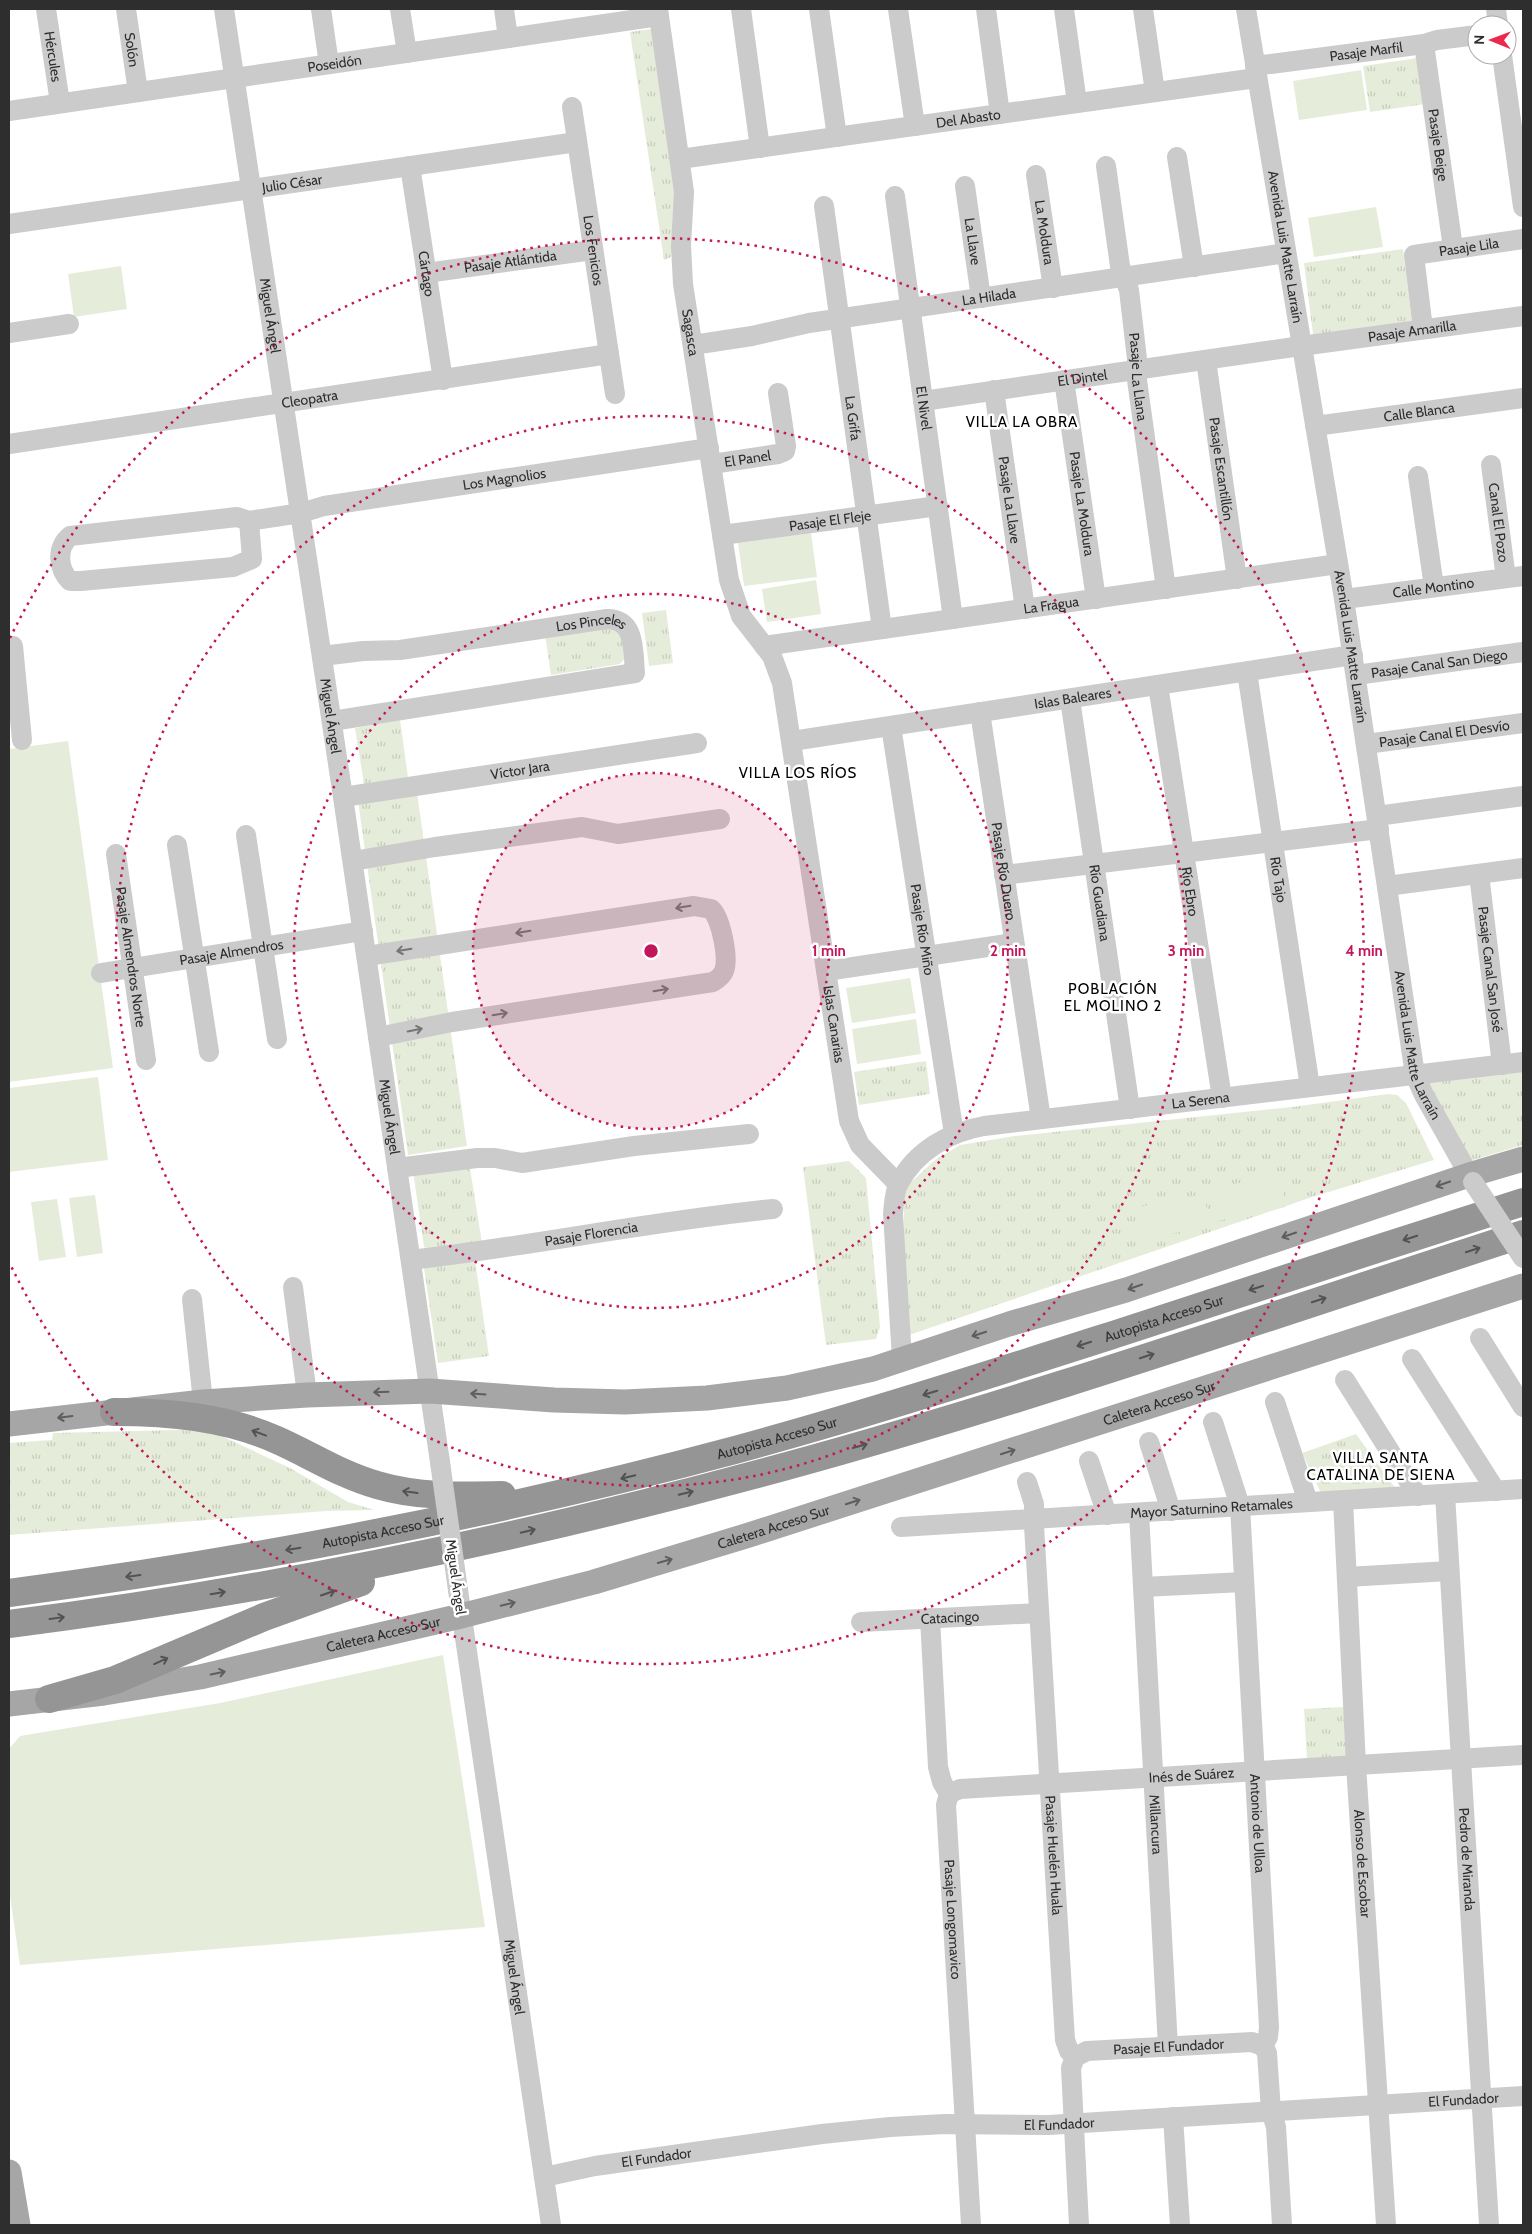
<svg xmlns="http://www.w3.org/2000/svg" width="1532" height="2234" viewBox="0 0 1532 2234" font-family="Cabin,sans-serif">
	<style>
		.grass { fill: url(#grass-tufts) }
		.pitch { fill: #e6ecda }
		.lines { fill: none; stroke-linecap: round; stroke-linejoin: round }
		.minor { stroke: #cbcbcb; stroke-width: 20 }
		.major { stroke: #a6a6a6; stroke-width: 25 }
		.highway { stroke: #959595; stroke-width: 28 }
		.minor-bridge { stroke: #cbcbcb; stroke-width: 20 }
		.oneway { stroke: #757575 }
		.oneway2 { stroke: #5e5e5e }
		.oneway3 { stroke: #525252 }
		.ring { fill: none; stroke: #c2185b; stroke-width: 2.5; stroke-dasharray: 2.5 5 }
		.labels { text-anchor: middle; dominant-baseline: central; stroke-width: 5; stroke-linejoin: round; paint-order: stroke }
		.street-label { font-size: 14px; fill: #2e2e2e; stroke: #fff }
		.neighbourhood-label { font-size: 15px; letter-spacing: 1px; fill: #000; stroke: #fff }
		.centre { fill: #c2185b; stroke: #fff; stroke-width: 2.5 }
		.ring-label { font-size: 15px; text-anchor: middle; font-weight: bold; fill: #c2185b; stroke: #fff; stroke-width: 5; stroke-linejoin: round; paint-order: stroke }
	</style>
	<defs>
		<pattern id="grass-tufts" width="24" height="20" patternUnits="userSpaceOnUse" patternTransform="scale(1.25)"><rect width="24" height="20" fill="#e6ecda"/><path d="M3 7l-1-3M5 7V3M7 7l1-3M15 17l-1-3M17 17v-4M19 17l1-3" fill="none" stroke="#c6cbbb"/></pattern>
	</defs>
	<rect width="100%" height="100%" fill="#fff"/>
	<path class="grass" d="M651 29 677 203 671 257 664 260 630 32Z
		M1418 58 1425 104 1370 112 1363 66Z
		M1403 249 1413 329 1314 342 1304 263Z
		M666 610 673 663 649 666 642 613Z
		M617 624 627 656 620 664 551 675 545 635Z
		M400 720 408 777 364 784 355 728Z
		M417 793 467 1146 408 1155 358 801Z
		M926 1061 930 1094 859 1105 854 1072Z
		M1523 1071V1145L1470 1161 1425 1087 1429 1082Z
		M1388 1094 1397 1095 1406 1103 1434 1160 1312 1197 909 1335 904 1269V1200L908 1185 935 1160 960 1145 1015 1136 1292 1107Z
		M849 1161 866 1178 880 1327 876 1339 826 1345 803 1167Z
		M469 1162 482 1243 433 1251 424 1247 413 1171Z
		M475 1260 489 1356 438 1363 424 1268Z
		M179 1430 213 1432 290 1468 348 1502 374 1510 326 1511 9 1535V1443L52 1440 53 1433Z
		M1356 1434 1396 1489 1321 1493 1302 1453Z
		M1344 1707 1348 1757 1307 1759 1304 1709Z"/>
	<path class="pitch" d="M1361 70 1367 110 1299 120 1293 81Z
		M1376 207 1383 247 1314 257 1308 218Z
		M121 266 127 309 74 317 68 274Z
		M811 533 817 577 744 586 738 543Z
		M816 580 821 614 767 622 762 589Z
		M68 741 113 1068 9 1082V749Z
		M910 978 916 1013 852 1023 846 988Z
		M916 1019 921 1054 857 1064 852 1029Z
		M98 1077 108 1160 9 1172V1088Z
		M1280 1175 1286 1207 1217 1221 1210 1189Z
		M1204 1194 1210 1226 1140 1240 1134 1208Z
		M95 1195 103 1253 77 1257 69 1198Z
		M57 1199 66 1257 39 1261 31 1202Z
		M443 1655 485 1927 20 1965 9 1889V1749L20 1736 220 1703Z"/>
	<g class="lines">
		<g class="minor">
			<path id="s1" d="M46 9 60 103"/>
			<path id="s2" d="M126 9 138 92"/>
			<path id="s3" d="M224 9 343 797 440 1462"/>
			<path d="M321 9 329 64"/>
			<path d="M400 9 407 53"/>
			<path d="M504 9 508 38"/>
			<path id="s4" d="M658 9 684 192 681 246 683 284 729 580 741 616 772 656 782 683 849 1121 860 1145 898 1184"/>
			<path d="M741 9 760 148"/>
			<path d="M819 9 837 137"/>
			<path d="M898 9 915 126"/>
			<path d="M986 9 1000 114"/>
			<path d="M1064 9 1077 103"/>
			<path d="M1143 9 1155 92"/>
			<path id="s5" d="M1246 9 1344 599 1415 1075 1424 1095 1473 1182"/>
			<path d="M1496 9 1498 25"/>
			<path id="s6" d="M1424 44 1453 248"/>
			<path d="M1502 55 1523 207"/>
			<path id="s7" d="M1255 66 1424 44 1437 40 1477 35"/>
			<path id="s8" d="M572 107 615 394"/>
			<path id="s9" d="M9 111 659 16"/>
			<path d="M1177 157 1194 267"/>
			<path id="s10" d="M680 159 1256 78"/>
			<path id="s11" d="M410 166 443 380"/>
			<path id="s12" d="M1106 166 1120 266 1129 290 1137 359V380L1166 589"/>
			<path id="s13" d="M1036 175 1053 288"/>
			<path id="s14" d="M965 186 981 298"/>
			<path id="s15" d="M895 196 953 619"/>
			<path id="s16" d="M824 206 882 629"/>
			<path id="s17" d="M9 224 577 142"/>
			<path id="s18" d="M426 273 593 250"/>
			<path id="s19" d="M1423 329 1414 255 1523 239"/>
			<path d="M9 333 69 324"/>
			<path id="s20" d="M693 345 752 336 809 323 1286 253"/>
			<path id="s21" d="M1206 360 1237 579"/>
			<path id="s22" d="M1064 380 1096 599"/>
			<path id="s23" d="M994 390 1025 609"/>
			<path id="s24" d="M923 401 1301 346 1523 316"/>
			<path id="s25" d="M1315 426 1523 398"/>
			<path id="s26" d="M9 444 609 354"/>
			<path id="s27" d="M712 464 778 454 785 451 786 446 778 393"/>
			<path id="s28" d="M1491 465 1506 578"/>
			<path d="M1418 476 1434 587"/>
			<path d="M237 517 249 521 252 559 233 567 81 581H70C58 569 56 548 70 536Z"/>
			<path id="s29" d="M249 521 301 513 324 506 709 448"/>
			<path id="s30" d="M722 535 938 506"/>
			<path id="s31" d="M1344 599 1523 576"/>
			<path d="M13 646 22 740"/>
			<path id="s32" d="M764 646 1338 564"/>
			<path id="s33" d="M322 656 363 651 400 650 607 619C636 619 633 651 635 673L332 721"/>
			<path id="s34" d="M1247 672 1310 1087"/>
			<path id="s35" d="M1356 675 1523 652"/>
			<path id="s36" d="M1158 685 1222 1098"/>
			<path id="s37" d="M1070 699 1130 1109"/>
			<path id="s38" d="M980 712 1041 1119"/>
			<path id="s39" d="M891 726 954 1134"/>
			<path id="s40" d="M792 741 1353 655"/>
			<path id="s41" d="M1366 744 1523 723"/>
			<path id="s42" d="M343 797 697 743"/>
			<path d="M1377 816 1523 796"/>
			<path d="M246 835 277 1039"/>
			<path d="M177 845 209 1052"/>
			<path id="s43" d="M116 854 146 1060"/>
			<path d="M353 861 435 847 582 827 618 834 720 819"/>
			<path id="s44" d="M1479 874 1502 1065"/>
			<path d="M1004 875 1379 829"/>
			<path d="M1387 886 1523 868"/>
			<path d="M367 956 694 906 711 909C721 918 729 958 724 971 722 976 718 979 713 982L452 1022 378 1037"/>
			<path d="M826 971 1014 943"/>
			<path id="s45" d="M101 973 363 931"/>
			<path d="M397 1168 477 1158H495L522 1163 634 1146 749 1134"/>
			<path id="s46" d="M411 1260C532 1246 652 1221 773 1209"/>
			<path d="M293 1287 307 1395"/>
			<path d="M192 1299 203 1402"/>
			<path d="M1480 1338 1523 1407"/>
			<path id="s47" d="M902 1359 893 1214C894 1204 894 1192 899 1183 916 1151 949 1132 984 1126L1523 1062"/>
			<path d="M1412 1359 1496 1491"/>
			<path d="M1345 1380 1418 1496"/>
			<path d="M1275 1402 1308 1502"/>
			<path id="s48" d="M1213 1422 1240 1506 1269 2027 1268 2037 1263 2046"/>
			<path d="M1149 1442 1171 1511"/>
			<path d="M1089 1461 1107 1515"/>
			<path id="s49" d="M1027 1482 1034 1504V1526L1065 2040 1069 2051 1075 2057"/>
			<path id="s50" d="M1445 1494 1489 2225"/>
			<path id="s51" d="M1343 1500 1356 1765 1386 2225"/>
			<path id="s52" d="M1139 1513 1168 2047"/>
			<path id="s53" d="M901 1527 1523 1489"/>
			<path d="M1347 1577 1449 1571"/>
			<path d="M1143 1587 1244 1582"/>
			<path id="s54" d="M458 1590 551 2225"/>
			<path d="M930 1618 938 1767 942 1782 949 1794"/>
			<path id="s55" d="M861 1622 1039 1613"/>
			<path id="s56" d="M949 1794 960 1789 1523 1755"/>
			<path id="s57" d="M949 1794 946 1805 971 2225"/>
			<path d="M1263 2046 1267 2053 1271 2111 1276 2127 1282 2225"/>
			<path d="M1173 2117 1180 2225"/>
			<path id="s58" d="M544 2177 595 2166 822 2134 890 2127 945 2124 1049 2125 1523 2096"/>
			<path id="s59" d="M1079 2225 1071 2068 1075 2057 1087 2051 1252 2042 1263 2046"/>
		</g>
		<g class="major">
			<path d="M9 1424 203 1402 307 1395 430 1391 554 1400 625 1402 707 1398 787 1388 873 1369 1009 1324 1126 1290 1469 1175 1523 1159"/>
			<path id="s60" d="M9 1704 104 1693 200 1677 461 1616 594 1582 749 1535 1523 1286"/>
			<path d="M9 2172 18 2225"/>
		</g>
		<g class="highway">
			<path d="M114 1412C169 1412 226 1417 277 1440 311 1455 341 1475 377 1485 417 1497 460 1496 502 1495"/>
			<path id="s61" d="M9 1593C253 1561 496 1514 735 1450 864 1415 991 1374 1119 1333 1254 1289 1388 1245 1523 1202"/>
			<path d="M9 1624C272 1591 532 1536 787 1466 1035 1398 1279 1313 1523 1234"/>
			<path d="M49 1699 115 1680 264 1617 361 1582"/>
		</g>
		<path class="minor-bridge" d="M1473 1182 1523 1258
			M440 1462 458 1590"/>
	</g>
	<defs><path id="oneway-shaft" d="M-6 0H5M1.5-3L5.5 0L1.5 3" fill="none" stroke-width="1.6" stroke-linecap="round" stroke-linejoin="round" transform="scale(1.25)"/></defs>
	<g class="oneway">
		<use href="#oneway-shaft" transform="translate(683 907) rotate(171)"/>
		<use href="#oneway-shaft" transform="translate(523 932) rotate(171)"/>
		<use href="#oneway-shaft" transform="translate(404 950) rotate(171)"/>
		<use href="#oneway-shaft" transform="translate(661 990) rotate(-9)"/>
		<use href="#oneway-shaft" transform="translate(500 1014) rotate(-9)"/>
		<use href="#oneway-shaft" transform="translate(415 1030) rotate(-12)"/>
	</g>
	<g class="oneway2">
		<use href="#oneway-shaft" transform="translate(1443 1184) rotate(161)"/>
		<use href="#oneway-shaft" transform="translate(1289 1235) rotate(161)"/>
		<use href="#oneway-shaft" transform="translate(1135 1287) rotate(161)"/>
		<use href="#oneway-shaft" transform="translate(979 1334) rotate(162)"/>
		<use href="#oneway-shaft" transform="translate(381 1392) rotate(178)"/>
		<use href="#oneway-shaft" transform="translate(478 1394) rotate(-176)"/>
		<use href="#oneway-shaft" transform="translate(65 1417) rotate(173)"/>
		<use href="#oneway-shaft" transform="translate(1008 1452) rotate(-18)"/>
		<use href="#oneway-shaft" transform="translate(853 1502) rotate(-18)"/>
		<use href="#oneway-shaft" transform="translate(665 1561) rotate(-16)"/>
		<use href="#oneway-shaft" transform="translate(508 1604) rotate(-14)"/>
		<use href="#oneway-shaft" transform="translate(218 1673) rotate(-12)"/>
	</g>
	<g class="oneway3">
		<use href="#oneway-shaft" transform="translate(1410 1238) rotate(162)"/>
		<use href="#oneway-shaft" transform="translate(1473 1250) rotate(-18)"/>
		<use href="#oneway-shaft" transform="translate(1256 1288) rotate(162)"/>
		<use href="#oneway-shaft" transform="translate(1319 1300) rotate(-18)"/>
		<use href="#oneway-shaft" transform="translate(1084 1344) rotate(162)"/>
		<use href="#oneway-shaft" transform="translate(1147 1356) rotate(-18)"/>
		<use href="#oneway-shaft" transform="translate(930 1393) rotate(163)"/>
		<use href="#oneway-shaft" transform="translate(259 1433) rotate(-160)"/>
		<use href="#oneway-shaft" transform="translate(860 1446) rotate(-16)"/>
		<use href="#oneway-shaft" transform="translate(628 1477) rotate(167)"/>
		<use href="#oneway-shaft" transform="translate(410 1492) rotate(-172)"/>
		<use href="#oneway-shaft" transform="translate(686 1493) rotate(-14)"/>
		<use href="#oneway-shaft" transform="translate(528 1531) rotate(-13)"/>
		<use href="#oneway-shaft" transform="translate(293 1549) rotate(170)"/>
		<use href="#oneway-shaft" transform="translate(133 1576) rotate(172)"/>
		<use href="#oneway-shaft" transform="translate(218 1593) rotate(-9)"/>
		<use href="#oneway-shaft" transform="translate(328 1593) rotate(-19)"/>
		<use href="#oneway-shaft" transform="translate(57 1618) rotate(-8)"/>
		<use href="#oneway-shaft" transform="translate(161 1661) rotate(-24)"/>
	</g>
	<circle cx="651" cy="951" r="178" fill="#c2185b" fill-opacity=".12"/>
	<g class="ring">
		<circle cx="651" cy="951" r="178"/>
		<circle cx="651" cy="951" r="357"/>
		<circle cx="651" cy="951" r="535"/>
		<path d="M10 638A713 713 0 1 1 10 1264"/>
	</g>
	<g class="labels">
		<g class="street-label">
			<text stroke="none"><textPath href="#s2" startOffset="41">Solón</textPath></text>
			<text stroke="none"><textPath href="#s7" startOffset="112">Pasaje Marfil</textPath></text>
			<text stroke="none"><textPath href="#s1" startOffset="48">Hércules</textPath></text>
			<text stroke="none"><textPath href="#s9" startOffset="329">Poseidón</textPath></text>
			<text stroke="none"><textPath href="#s10" startOffset="291">Del Abasto</textPath></text>
			<text stroke="none"><textPath href="#s6" startOffset="102">Pasaje Beige</textPath></text>
			<text stroke="none"><textPath href="#s17" startOffset="286">Julio César</textPath></text>
			<text stroke="none"><textPath href="#s13" startOffset="58">La Moldura</textPath></text>
			<text stroke="none"><textPath href="#s14" startOffset="56">La Llave</textPath></text>
			<text stroke="none"><textPath href="#s19" startOffset="130">Pasaje Lila</textPath></text>
			<text stroke="none"><textPath href="#s5" startOffset="241">Avenida Luis Matte Larraín</textPath></text>
			<text stroke="none"><textPath href="#s8" startOffset="145">Los Fenicios</textPath></text>
			<text stroke="none"><textPath href="#s18" startOffset="85">Pasaje Atlántida</textPath></text>
			<text stroke="none"><textPath href="#s11" startOffset="109">Cártago</textPath></text>
			<text stroke="none"><textPath href="#s20" startOffset="300">La Hilada</textPath></text>
			<text stroke="none"><textPath href="#s3" startOffset="310">Miguel Ángel</textPath></text>
			<text stroke="none"><textPath href="#s24" startOffset="494">Pasaje Amarilla</textPath></text>
			<text stroke="none"><textPath href="#s4" startOffset="326">Sagasca</textPath></text>
			<text stroke="none"><textPath href="#s12" startOffset="214">Pasaje La Llana</textPath></text>
			<text stroke="none"><textPath href="#s24" startOffset="161">El Dintel</textPath></text>
			<text stroke="none"><textPath href="#s26" startOffset="304">Cleopatra</textPath></text>
			<text stroke="none"><textPath href="#s15" startOffset="214">El Nivel</textPath></text>
			<text stroke="none"><textPath href="#s25" startOffset="105">Calle Blanca</textPath></text>
			<text stroke="none"><textPath href="#s16" startOffset="214">La Grifa</textPath></text>
			<text stroke="none"><textPath href="#s27" startOffset="36">El Panel</textPath></text>
			<text stroke="none"><textPath href="#s21" startOffset="110">Pasaje Escantillón</textPath></text>
			<text stroke="none"><textPath href="#s29" startOffset="259">Los Magnolios</textPath></text>
			<text stroke="none"><textPath href="#s23" startOffset="111">Pasaje La Llave</textPath></text>
			<text stroke="none"><textPath href="#s22" startOffset="125">Pasaje La Moldura</textPath></text>
			<text stroke="none"><textPath href="#s30" startOffset="109">Pasaje El Fleje</textPath></text>
			<text stroke="none"><textPath href="#s28" startOffset="58">Canal El Pozo</textPath></text>
			<text stroke="none"><textPath href="#s31" startOffset="90">Calle Montino</textPath></text>
			<text stroke="none"><textPath href="#s32" startOffset="290">La Fragua</textPath></text>
			<text stroke="none"><textPath href="#s33" startOffset="272">Los Pinceles</textPath></text>
			<text stroke="none"><textPath href="#s5" startOffset="646">Avenida Luis Matte Larraín</textPath></text>
			<text stroke="none"><textPath href="#s35" startOffset="84">Pasaje Canal San Diego</textPath></text>
			<text stroke="none"><textPath href="#s40" startOffset="284">Islas Baleares</textPath></text>
			<text stroke="none"><textPath href="#s3" startOffset="715">Miguel Ángel</textPath></text>
			<text stroke="none"><textPath href="#s41" startOffset="79">Pasaje Canal El Desvío</textPath></text>
			<text stroke="none"><textPath href="#s42" startOffset="179">Víctor Jara</textPath></text>
			<text stroke="none"><textPath href="#s38" startOffset="161">Pasaje Río Duero</textPath></text>
			<text stroke="none"><textPath href="#s34" startOffset="210">Río Tajo</textPath></text>
			<text stroke="none"><textPath href="#s36" startOffset="209">Río Ebro</textPath></text>
			<text stroke="none"><textPath href="#s37" startOffset="206">Río Guadiana</textPath></text>
			<text stroke="none"><textPath href="#s39" startOffset="206">Pasaje Río Miño</textPath></text>
			<text stroke="none"><textPath href="#s45" startOffset="132">Pasaje Almendros</textPath></text>
			<text stroke="none"><textPath href="#s43" startOffset="104">Pasaje Almendros Norte</textPath></text>
			<text stroke="none"><textPath href="#s44" startOffset="96">Pasaje Canal San José</textPath></text>
			<text stroke="none"><textPath href="#s4" startOffset="1039">Islas Canarias</textPath></text>
			<text stroke="none"><textPath href="#s5" startOffset="1051">Avenida Luis Matte Larraín</textPath></text>
			<text stroke="none"><textPath href="#s47" startOffset="501">La Serena</textPath></text>
			<text stroke="none"><textPath href="#s3" startOffset="1120">Miguel Ángel</textPath></text>
			<text stroke="none"><textPath href="#s46" startOffset="182">Pasaje Florencia</textPath></text>
			<text stroke="none"><textPath href="#s61" startOffset="1189">Autopista Acceso Sur</textPath></text>
			<text stroke="none"><textPath href="#s60" startOffset="1191">Caletera Acceso Sur</textPath></text>
			<text stroke="none"><textPath href="#s61" startOffset="784">Autopista Acceso Sur</textPath></text>
			<text stroke="none"><textPath href="#s53" startOffset="311">Mayor Saturnino Retamales</textPath></text>
			<text stroke="none"><textPath href="#s60" startOffset="786">Caletera Acceso Sur</textPath></text>
			<text stroke="none"><textPath href="#s61" startOffset="379">Autopista Acceso Sur</textPath></text>
			<text transform="translate(456 1577) rotate(82)">Miguel Ángel</text>
			<text stroke="none"><textPath href="#s55" startOffset="89">Catacingo</textPath></text>
			<text stroke="none"><textPath href="#s60" startOffset="381">Caletera Acceso Sur</textPath></text>
			<text stroke="none"><textPath href="#s56" startOffset="244">Inés de Suárez</textPath></text>
			<text stroke="none"><textPath href="#s48" startOffset="406">Antonio de Ulloa</textPath></text>
			<text stroke="none"><textPath href="#s52" startOffset="312">Millancura</textPath></text>
			<text stroke="none"><textPath href="#s49" startOffset="375">Pasaje Huelén Huala</textPath></text>
			<text stroke="none"><textPath href="#s50" startOffset="366">Pedro de Miranda</textPath></text>
			<text stroke="none"><textPath href="#s51" startOffset="364">Alonso de Escobar</textPath></text>
			<text stroke="none"><textPath href="#s57" startOffset="126">Pasaje Longomavico</textPath></text>
			<text stroke="none"><textPath href="#s54" startOffset="391">Miguel Ángel</textPath></text>
			<text stroke="none"><textPath href="#s59" startOffset="264">Pasaje El Fundador</textPath></text>
			<text stroke="none"><textPath href="#s58" startOffset="924">El Fundador</textPath></text>
			<text stroke="none"><textPath href="#s58" startOffset="519">El Fundador</textPath></text>
			<text stroke="none"><textPath href="#s58" startOffset="114">El Fundador</textPath></text>
		</g>
		<g class="neighbourhood-label">
			<text x="1022" y="422">VILLA LA OBRA</text>
			<text x="798" y="773">VILLA LOS RÍOS</text>
			<text x="1113" y="989">POBLACIÓN<tspan x="1113" dy="17">EL MOLINO 2</tspan></text>
			<text x="1381" y="1458">VILLA SANTA<tspan x="1381" dy="17">CATALINA DE SIENA</tspan></text>
		</g>
	</g>
	<circle cx="651" cy="951" r="8" class="centre"/>
	<g class="ring-label">
		<text x="829" y="956">1 min</text>
		<text x="1008" y="956">2 min</text>
		<text x="1186" y="956">3 min</text>
		<text x="1364" y="956">4 min</text>
	</g>
	<rect width="1532" height="2234" fill="none" stroke="#2e2e2e" stroke-width="20"/>
	<g transform="translate(1492 40) rotate(271)"><circle r="24" fill="#ffffff" stroke="#ababab"/>
	<path d="M0-4L9 19L0 12L-9 19Z" fill="#eb294c"/>
	<text y="-8" font-size="14" font-weight="bold" text-anchor="middle" fill="#2e2e2e">N</text>
	</g>
</svg>
